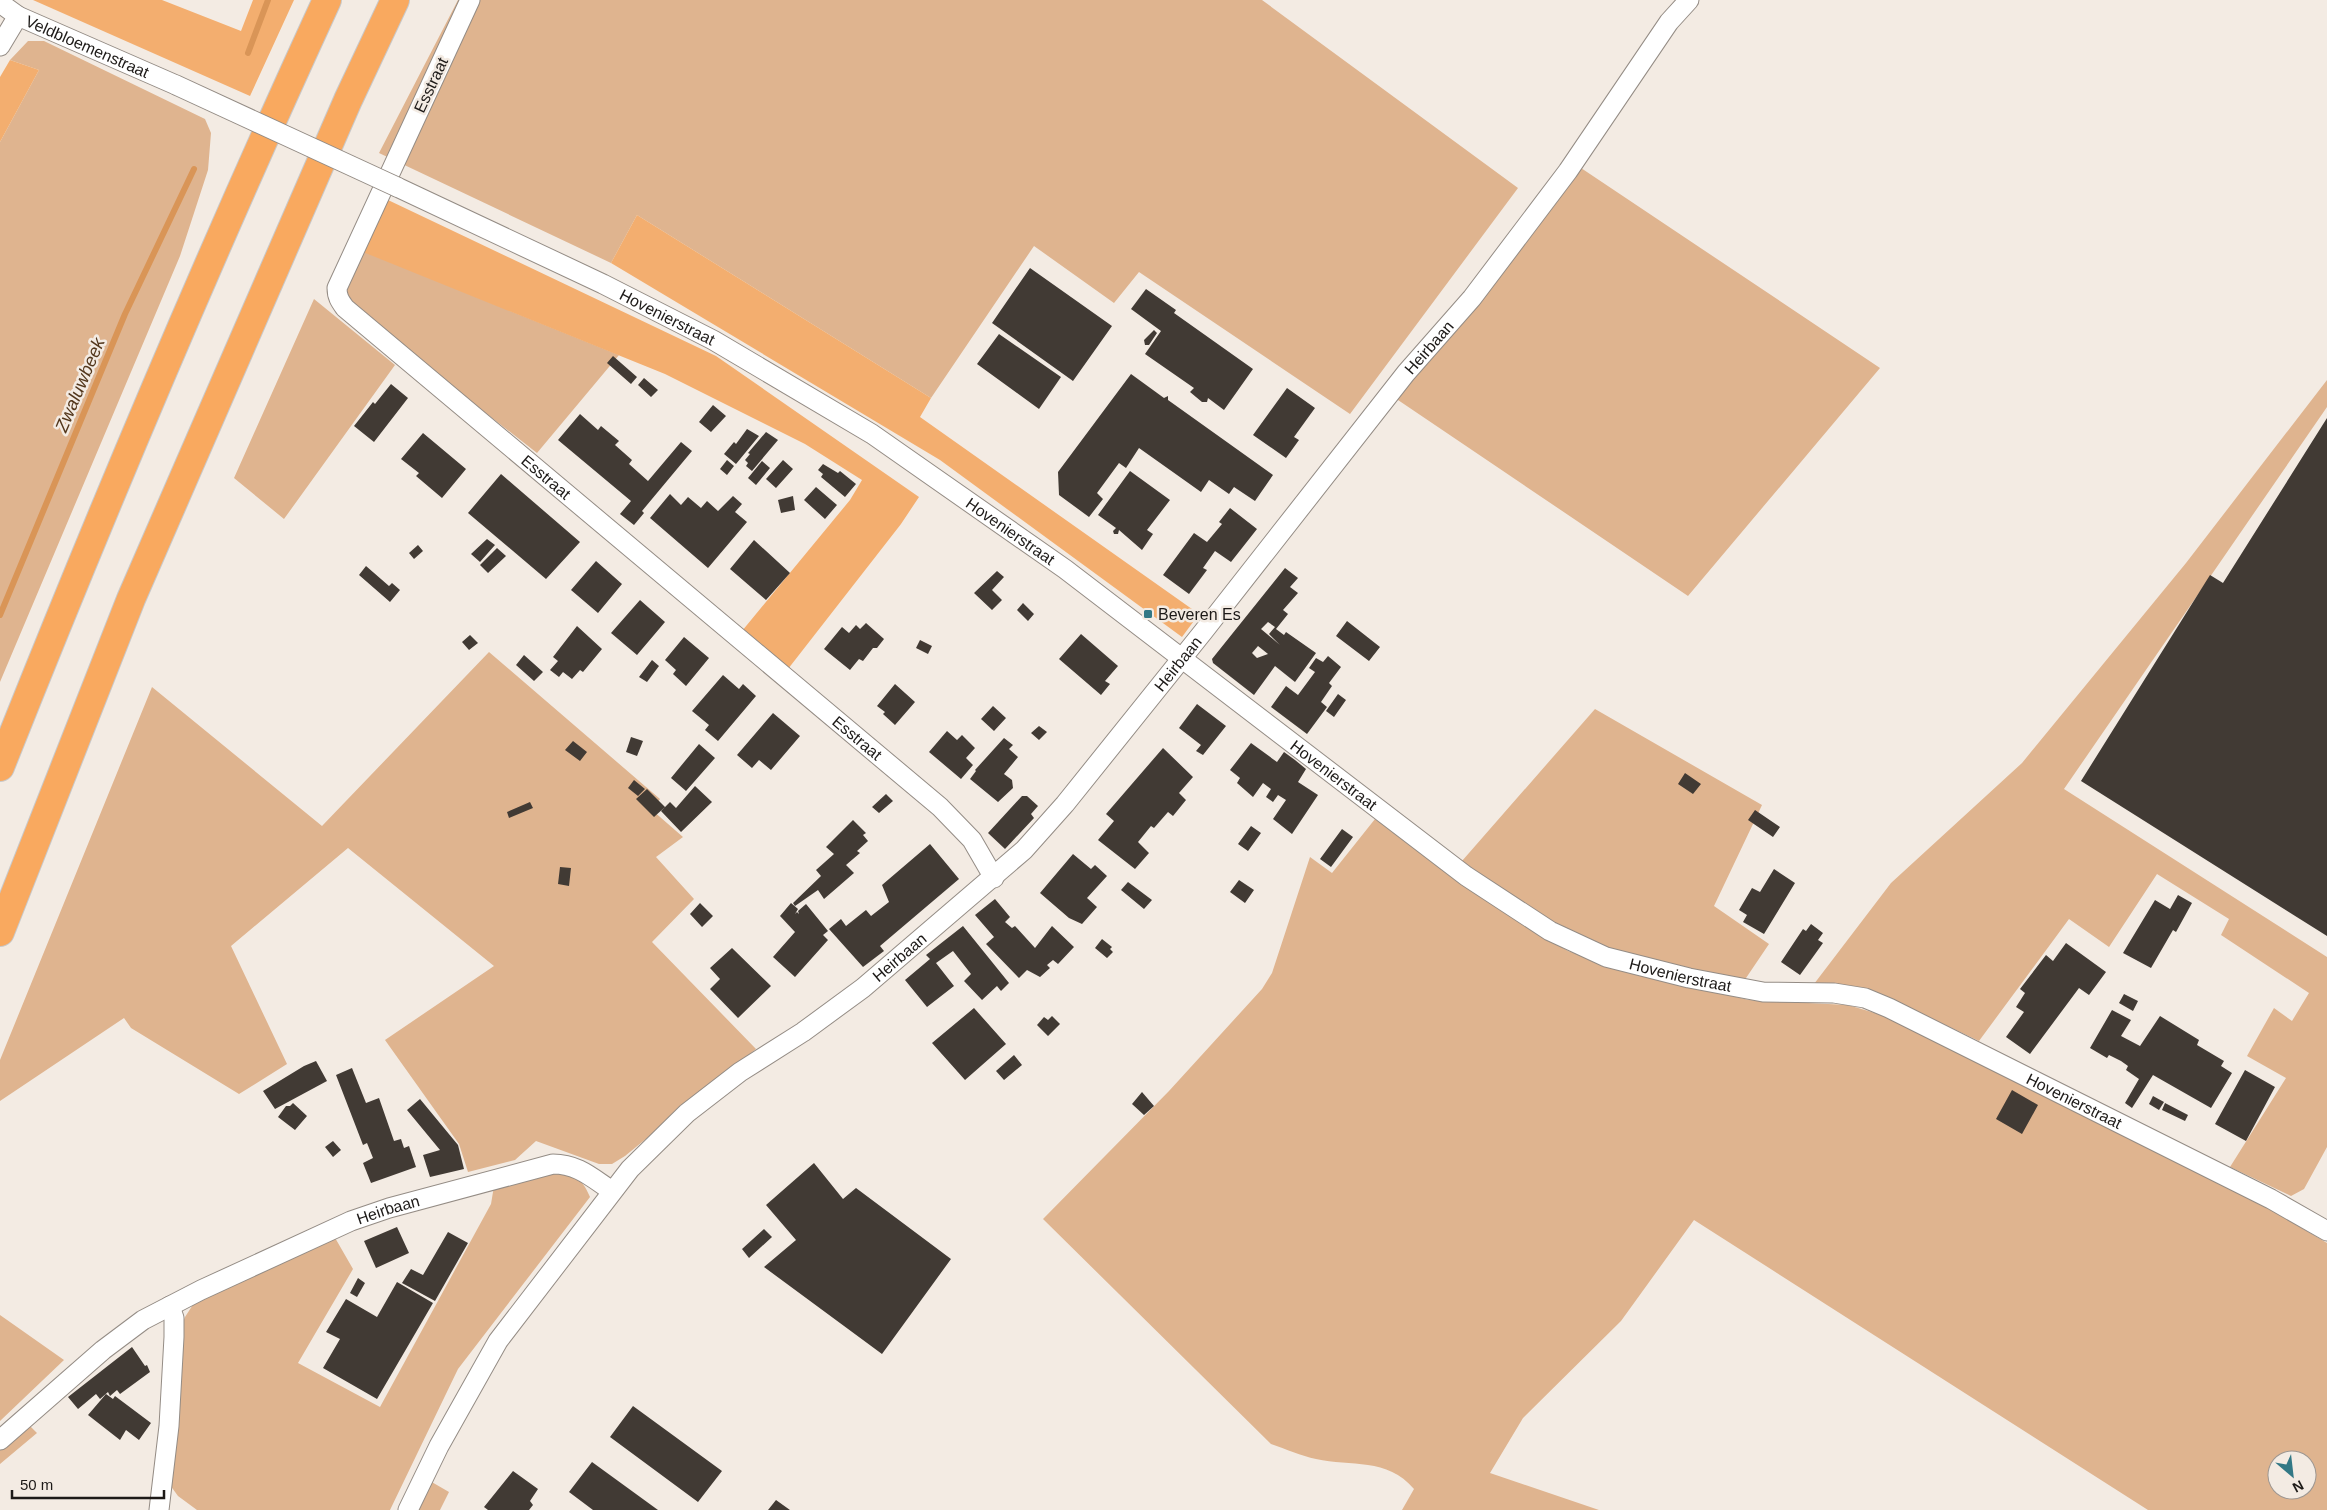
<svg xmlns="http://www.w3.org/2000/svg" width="2327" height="1510" viewBox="0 0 2327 1510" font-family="Helvetica,sans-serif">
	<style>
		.green { fill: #dfb48f; fill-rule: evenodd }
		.forest { fill: #f3ae6f }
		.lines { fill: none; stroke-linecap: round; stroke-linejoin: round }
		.stream { stroke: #d99557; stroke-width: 6 }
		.building { fill: #413a34; fill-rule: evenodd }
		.street-casing { stroke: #948c85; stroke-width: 21 }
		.highway-casing { stroke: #c9c8c8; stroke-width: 30 }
		.street { stroke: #fff; stroke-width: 19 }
		.highway { stroke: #f9a95f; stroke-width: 28 }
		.street-bridge-casing { stroke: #948c85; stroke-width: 21; stroke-linecap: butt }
		.street-bridge { stroke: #fff; stroke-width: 19 }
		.poi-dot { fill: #327885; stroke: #f3ebe3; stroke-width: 2 }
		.labels { text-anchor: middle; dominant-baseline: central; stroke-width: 5; stroke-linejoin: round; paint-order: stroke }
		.street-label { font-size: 16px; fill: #1d1a18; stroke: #f3ebe3 }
		.poi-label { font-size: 16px; fill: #1d1a18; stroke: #f3ebe3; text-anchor: start }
		.water-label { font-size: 18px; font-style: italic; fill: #53371c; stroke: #f3ebe3 }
	</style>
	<rect width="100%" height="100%" fill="#f3ebe3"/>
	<path class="green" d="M458 0H1262L1518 188 1350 414 1139 272 1114 303 1034 246 931 398 637 215 611 263 379 153Z
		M28 41H44L205 119 211 133 208 170 180 256 0 682V142L39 70 10 60Z
		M1578 166 1880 368 1688 596 1395 398Z
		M363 251 619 355 537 453 344 302 346 284Z
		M314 299 395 365 284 519 234 478Z
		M2327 380V407L2064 789 2327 957V1147L2304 1189 2291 1196 2230 1167 2286 1078 2247 1056 2274 1008 2292 1021 2309 993 2221 935 2229 919 2157 874 2109 947 2069 919 1979 1041 1889 998 1814 984 1891 883 2022 763 2186 563Z
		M489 652 660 799 652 810 683 837 656 857 694 899 652 942 756 1049 625 1156 612 1164H599L536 1141 515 1160 468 1172 459 1144 385 1040 494 966 348 848 231 946 287 1064 239 1094 131 1028 124 1018 0 1101V1060L152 687 322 826Z
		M1595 709 1762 805 1714 906 1769 944 1744 981C1700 971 1653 963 1610 949 1558 932 1507 892 1462 861Z
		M1375 819 1517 921 1568 951 1629 972 1749 1000 1848 1005 1885 1016 2261 1204 2327 1243V1510H2148L1694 1220 1621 1321 1523 1418 1490 1473 1599 1510H1402L1414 1489C1387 1457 1351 1467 1316 1459 1301 1456 1286 1449 1271 1444L1043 1219 1169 1091 1262 989 1272 973 1310 857 1332 873ZM2277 1460H2307V1490H2277Z
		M550 1171C572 1176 581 1175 590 1197L458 1369 390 1510H197L178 1496 170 1485 177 1339 185 1317 196 1300 334 1236 353 1269 298 1363 380 1407 491 1204 494 1186Z
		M0 1315 64 1360 0 1421Z
		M24 1420 37 1433 0 1464V1442Z
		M430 1481 449 1492 440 1510H416Z"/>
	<path class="forest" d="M33 0H162L241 31 253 0H294L250 96Z
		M10 60 39 70 0 142V77Z
		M388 200 716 356 919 497 901 524 788 669 742 631 850 500 862 480 805 444 665 374 363 252Z
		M637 215 931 398 920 417 1199 614 1182 637 940 460 611 263Z"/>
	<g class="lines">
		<path class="stream" d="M248 53 268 0
			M0 615 125 314 194 169"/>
	</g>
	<path class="building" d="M1030 268 1112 326 1073 381 992 323Z
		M1146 289 1176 310 1174 313 1253 369 1224 410 1208 398 1207 402H1202L1190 392 1194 388 1145 354 1161 331 1131 309Z
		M1154 330 1157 333 1149 345H1145L1144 340Z
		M999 334 1061 377 1039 409 977 364Z
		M613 356 637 377 631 384 607 363Z
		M1131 374 1164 398 1168 396V400L1273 475 1255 501 1234 487 1229 494 1209 480 1201 492 1139 448 1126 468 1119 463 1097 493 1103 499 1089 517 1059 495 1058 472Z
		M644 378 658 390 651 397 638 385Z
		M391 384 408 398 374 442 354 426 373 402 375 404Z
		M1287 388 1315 408 1294 437 1299 440 1286 458 1253 435Z
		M713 405 726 416 711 432 699 422Z
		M580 414 598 430 601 426 619 441 615 445 632 460 629 464 648 481 681 442 692 451 642 511 644 513 634 525 620 514 631 501 558 440Z
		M2327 418V936L2081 781 2210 575 2223 583Z
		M747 429 759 436 736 464 724 454 734 442 736 444Z
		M766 432 778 440 752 471 746 466 748 463 745 460 750 454 748 453Z
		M423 433 466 469 442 498 416 476 419 473 401 459Z
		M727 460 734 466 727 475 720 469Z
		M783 460 793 469 776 488 766 479Z
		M762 461 770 468 756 485 748 478Z
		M823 464 838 473 840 471 856 484 845 497 821 477 823 474 818 470Z
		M1130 471 1170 500 1147 530 1153 534 1142 550 1119 530 1118 534H1114L1113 531 1116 528 1098 515Z
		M501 474 580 542 546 579 468 513Z
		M816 487 837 505 825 519 804 500Z
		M670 494 681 505 688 497 701 508 707 501 718 511 733 496 742 504 735 512 747 522 708 568 650 518Z
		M793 496 795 510 781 513 778 500Z
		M1230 508 1257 529 1231 562 1215 551 1203 568 1207 570 1189 594 1163 575 1194 533 1207 542 1222 524 1219 522Z
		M487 539 495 545 480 562 471 554Z
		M754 540 790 573 766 600 730 569Z
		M418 545 423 551 414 559 409 553Z
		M497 548 506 556 488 573 480 565Z
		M596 561 622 584 598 613 571 590Z
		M366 566 389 586 392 583 400 590 390 602 359 575Z
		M1285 568 1298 578 1290 587 1298 593 1283 610 1288 614 1276 629 1284 635 1286 632 1316 653 1295 682 1275 666 1254 695 1213 663 1212 659ZM1268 622 1275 627 1269 634 1280 645 1261 629ZM1258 646 1268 654 1257 658 1252 653Z
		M997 571 1004 577 992 590 1002 600 992 610 974 593Z
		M640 600 665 622 637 655 611 633Z
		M1023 603 1034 614 1028 621 1017 610Z
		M1347 621 1380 647 1369 661 1336 636Z
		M866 623 884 639 877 648H873L863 661 859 659 850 670 824 649 842 627 849 633 856 625 860 629Z
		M577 626 602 649 583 672 580 670 572 679 563 672 559 677 550 670 558 661 553 657Z
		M1081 634 1118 666 1105 681 1110 684 1101 695 1059 659Z
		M470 635 478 643 469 650 462 642Z
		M684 637 709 658 686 686 673 674 676 670 665 660Z
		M920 640 932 646 928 654 916 648Z
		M524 655 543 672 534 681 516 665Z
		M1328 656 1341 667 1329 683 1332 686 1321 702 1327 707 1307 734 1271 707 1286 686 1298 695 1315 672 1309 668 1316 658 1323 662Z
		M652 660 659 666 647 682 639 677Z
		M723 675 739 689 743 684 756 696 718 741 705 730 709 725 692 711Z
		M895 684 915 702 895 725 883 714 885 712 877 706Z
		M1338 694 1346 700 1334 717 1326 711Z
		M1197 704 1226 726 1203 755 1196 751 1201 745 1179 728Z
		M993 706 1006 718 994 731 981 719Z
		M773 713 800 736 771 770 759 760 752 768 737 755Z
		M1039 726 1047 732 1039 740 1031 733Z
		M947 731 957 740 962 735 975 748 966 758 973 765 961 779 929 752Z
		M631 737 643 741 637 756 626 752Z
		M1004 738 1013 745 1009 749 1018 757 1004 774 1012 780 1013 788 998 802 970 779 976 771 975 770Z
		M573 741 587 752 580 761 565 750Z
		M1251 743 1277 762 1284 752 1295 760 1306 769 1298 782 1318 795 1292 834 1273 819 1286 800 1278 795 1273 802 1266 797 1271 789 1263 783 1253 797 1237 783 1240 778 1230 770Z
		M699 744 715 758 686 791 671 778Z
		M1163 748 1193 777 1179 793 1186 800 1173 816 1168 812 1154 828 1151 826 1138 842 1149 853 1135 869 1098 840 1114 821 1106 814Z
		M1685 773 1701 784 1693 794 1678 784Z
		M634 780 645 789 638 796 628 788Z
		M695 786 712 802 681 832 661 811 670 802 676 808Z
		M647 789 665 807 654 817 636 799Z
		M886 794 893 801 879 813 872 807Z
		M1022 796H1027L1038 806 1031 814 1034 818 1005 849 988 833Z
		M530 802 533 808 509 818 507 812Z
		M1755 810 1780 827 1773 837 1748 820Z
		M853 820 866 833 863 835 868 841 857 851 860 853 846 865 854 873 824 899 818 890 795 906 793 903 821 876 816 870 834 854 826 847Z
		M1251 826 1261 833 1248 851 1238 844Z
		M1342 829 1353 837 1331 867 1320 859Z
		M930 844 959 879 880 946 884 951 863 967 829 929 841 919 846 926 866 910 871 916 889 902 882 885Z
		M1073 854 1091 869 1095 865 1107 876 1087 898 1097 907 1082 924 1069 918 1040 893Z
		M560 867 571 868 569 886 558 884Z
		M1774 869 1795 883 1764 934 1743 922 1747 915 1739 910 1752 888 1760 892Z
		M1239 880 1254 890 1245 903 1230 892Z
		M1128 882 1152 900 1144 909 1121 890Z
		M2178 895 2192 903 2176 932 2173 930 2151 968 2123 953 2155 900 2170 909Z
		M995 899 1010 917 1005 922 1012 928 1015 926 1035 948 1052 926 1074 947 1058 964 1053 960 1047 965 1050 968 1040 977 1027 970 1019 978 986 944 994 937 975 915Z
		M700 903 713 916 702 927 690 914Z
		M791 903 798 909 795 914 797 912 799 914 798 911 806 904 828 931 823 935 828 940 795 977 773 957 795 932 780 916Z
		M1811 924 1823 933 1818 940 1823 943 1800 975 1781 962 1803 929 1806 931Z
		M963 926 1009 983 1001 991 997 986 982 1000 964 981 971 974 953 951 936 963 954 986 927 1007 905 980 930 959 926 955Z
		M1102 939 1112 947 1110 949 1113 952 1107 958 1095 948Z
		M2066 943 2106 972 2089 995 2079 988 2030 1054 2006 1037 2024 1012 2016 1007 2025 993 2020 989 2046 955 2053 961Z
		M732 948 771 986 738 1018 710 989 720 979 710 968Z
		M2124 994 2138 1001 2133 1011 2119 1003Z
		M974 1008 1006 1044 965 1080 932 1043Z
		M2112 1010 2131 1020 2121 1036 2140 1046 2160 1016 2199 1040 2197 1045 2224 1061 2221 1066 2232 1073 2211 1108 2153 1075 2132 1108 2125 1103 2139 1079 2126 1070 2128 1066 2121 1061 2109 1055 2107 1058 2090 1048Z
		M1052 1016 1060 1024 1048 1036 1037 1025 1044 1017 1048 1020Z
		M1014 1055 1022 1065 1004 1080 996 1071Z
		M316 1061 327 1081 275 1109 263 1091 304 1066Z
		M352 1068 366 1103 379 1098 394 1141 401 1139 404 1148 409 1146 416 1167 371 1183 363 1163 373 1158 367 1143 363 1145 336 1075Z
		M2245 1070 2275 1087 2246 1141 2215 1124Z
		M2012 1090 2038 1105 2022 1134 1996 1119Z
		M1142 1092 1154 1106 1144 1115 1132 1104Z
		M2153 1096 2164 1102 2159 1110 2149 1104Z
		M420 1099 458 1145 464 1169 430 1177 423 1155 440 1150 407 1110Z
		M293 1103 307 1116 295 1130 278 1117 286 1106H290Z
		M2165 1103 2188 1115 2185 1121 2162 1110Z
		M333 1141 341 1150 333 1157 325 1147Z
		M814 1163 843 1199 856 1188 951 1259 882 1354 764 1267 796 1240 766 1205Z
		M397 1227 409 1253 376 1268 364 1241Z
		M764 1229 772 1237 749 1258 742 1249Z
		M448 1232 468 1243 435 1301 402 1283 411 1269 423 1275Z
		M358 1278 365 1283 357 1297 350 1293Z
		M397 1282 433 1303 377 1399 323 1368 340 1339 326 1332 346 1299 377 1317Z
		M132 1347 145 1366 147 1365 150 1372 120 1394 117 1390 110 1396 108 1392 100 1399 96 1394 78 1409 68 1397Z
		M106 1394 113 1399 115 1396 151 1423 139 1440 126 1430 120 1440 88 1415Z
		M633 1406 722 1471 698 1502 610 1437Z
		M592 1462 658 1510H593L569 1492Z
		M513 1471 538 1489 530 1501 533 1505 529 1510H488L484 1507Z
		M776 1500 790 1510H768Z"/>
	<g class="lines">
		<defs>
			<g id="street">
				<path id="s1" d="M470 0 337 288C337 297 340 301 345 308L940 807 972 840 994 878"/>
				<path id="s2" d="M0 3 18 16 176 85"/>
				<path d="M0 46 18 16"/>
				<path id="s3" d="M397 187 603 284 713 340 872 434 1065 569 1466 876 1550 931 1606 957 1689 978 1763 992 1834 993 1865 998 1889 1008 2271 1199 2327 1231"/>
				<path id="s4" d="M0 1440 103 1350 143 1320 201 1290 351 1221 389 1208 553 1164C578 1164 592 1178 612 1191"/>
				<path d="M159 1510 169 1426 174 1337V1318L170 1306"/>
				<path id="s5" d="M408 1510 439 1446 498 1341 630 1169 687 1113 740 1072 803 1032 863 988 1024 850 1065 804 1203 632 1406 373 1472 298 1568 171 1669 22 1689 0"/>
			</g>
			<path id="highway" d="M0 767C103 508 211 252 327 0
				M0 932 131 599 348 100 395 0"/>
		</defs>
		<use href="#street" class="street-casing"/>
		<use href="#highway" class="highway-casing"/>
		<use href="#street" class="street"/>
		<use href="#highway" class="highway"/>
		<defs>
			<path id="street-bridge" d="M176 85 397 187"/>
		</defs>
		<use href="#street-bridge" class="street-bridge-casing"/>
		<use href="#street-bridge" class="street-bridge"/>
	</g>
	<rect class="poi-dot" x="1143" y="609" width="10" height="10" rx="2.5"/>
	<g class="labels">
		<g class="street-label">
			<text stroke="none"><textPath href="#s2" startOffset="98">Veldbloemenstraat</textPath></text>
			<text transform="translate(431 85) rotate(-65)">Esstraat</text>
			<text stroke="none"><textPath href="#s3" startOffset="300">Hovenierstraat</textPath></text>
			<text stroke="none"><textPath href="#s5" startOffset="1562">Heirbaan</textPath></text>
			<text stroke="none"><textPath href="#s1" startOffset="602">Esstraat</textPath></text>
			<text stroke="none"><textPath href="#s3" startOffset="705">Hovenierstraat</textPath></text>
			<text stroke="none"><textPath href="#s5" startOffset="1158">Heirbaan</textPath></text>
			<text stroke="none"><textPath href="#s1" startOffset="1008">Esstraat</textPath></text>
			<text stroke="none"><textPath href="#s3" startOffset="1110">Hovenierstraat</textPath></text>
			<text stroke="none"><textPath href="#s5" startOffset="752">Heirbaan</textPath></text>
			<text stroke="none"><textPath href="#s3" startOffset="1515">Hovenierstraat</textPath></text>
			<text stroke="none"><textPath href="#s3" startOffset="1935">Hovenierstraat</textPath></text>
			<text stroke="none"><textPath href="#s4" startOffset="456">Heirbaan</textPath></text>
		</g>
		<g class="poi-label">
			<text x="1158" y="614">Beveren Es</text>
		</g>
		<g class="water-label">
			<text transform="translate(80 385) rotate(-67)">Zwaluwbeek</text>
		</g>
	</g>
	<g transform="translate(2292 1475) rotate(152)"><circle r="24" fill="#f3ebe3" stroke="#9d9792"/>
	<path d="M0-4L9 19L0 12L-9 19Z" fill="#327885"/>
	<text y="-8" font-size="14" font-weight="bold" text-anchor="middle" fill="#1d1a18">N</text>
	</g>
	<path d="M12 1490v8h152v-8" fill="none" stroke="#1d1a18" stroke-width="2.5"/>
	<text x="20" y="1490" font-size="15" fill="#1d1a18" stroke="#f3ebe3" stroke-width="4" paint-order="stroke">50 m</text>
</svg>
